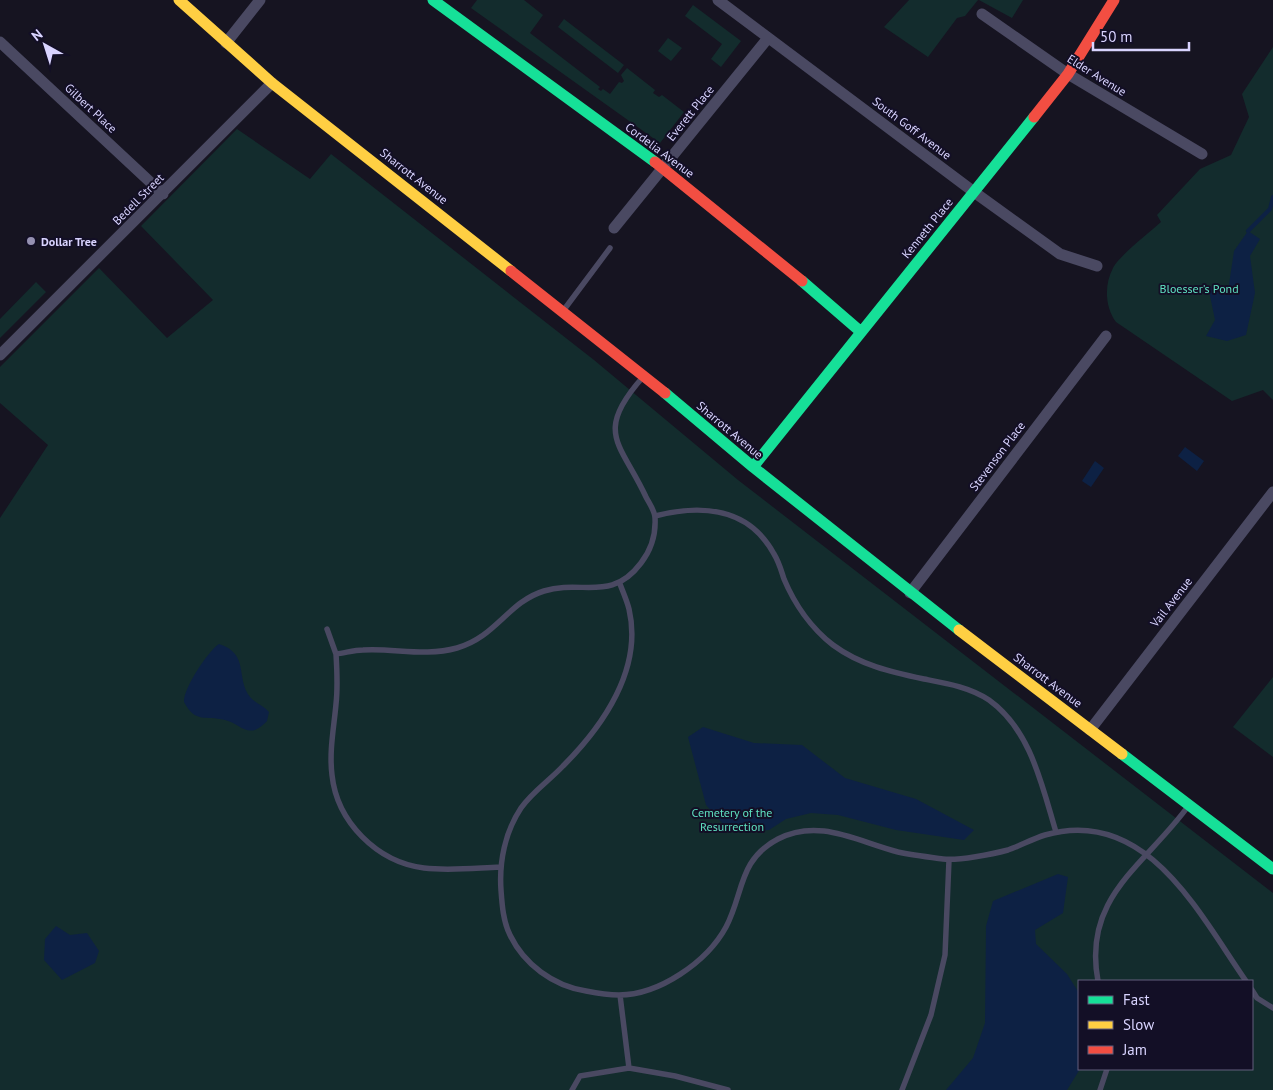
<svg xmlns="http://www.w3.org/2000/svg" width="1273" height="1090" viewBox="0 0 1273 1090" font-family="'PT Sans',sans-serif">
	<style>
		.green { fill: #132c2d; fill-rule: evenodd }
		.water { fill: #0d2144 }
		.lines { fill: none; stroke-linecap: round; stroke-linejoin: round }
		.stream { stroke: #0d2144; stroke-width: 4 }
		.lane { stroke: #4a4962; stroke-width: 5.5 }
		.street { stroke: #4a4962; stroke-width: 11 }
		.fast { stroke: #16e098; stroke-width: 11 }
		.slow { stroke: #ffcf43; stroke-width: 11 }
		.jam { stroke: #f24e42; stroke-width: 11 }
		.poi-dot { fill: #9591b1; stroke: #130f26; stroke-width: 2 }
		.labels { text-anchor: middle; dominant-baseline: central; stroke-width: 4; stroke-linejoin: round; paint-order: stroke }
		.street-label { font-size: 12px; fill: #d9d4ff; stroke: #130f26 }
		.poi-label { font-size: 12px; font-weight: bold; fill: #d9d4ff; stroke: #130f26; text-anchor: start }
		.park-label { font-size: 12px; fill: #5fe0c0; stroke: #130f26 }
	</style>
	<rect width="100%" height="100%" fill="#161421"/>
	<path class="green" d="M477 0H524L543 15 530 33 600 87 598 89 601 91 603 89 610 94 619 82 622 83 624 81 621 75 627 68 655 90 653 93 659 97 662 95 684 112 660 143 471 8Z
		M909 0H978L965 16 957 18 928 57 884 27Z
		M979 0H1023L1012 18Z
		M693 5 741 41 721 67 711 59 722 44 685 16Z
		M564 19 624 65 618 73 558 27Z
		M668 38 682 48 671 61 658 51Z
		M1273 47V400L1263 390 1232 401 1116 322C1105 307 1104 285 1113 268 1119 256 1150 232 1161 222L1157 215 1200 169 1231 155 1249 117 1242 94Z
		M237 129 310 179 331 154 594 360 738 480 1273 893V1090H0V518L48 445 0 403V367L99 268 167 338 213 300 141 226ZM1079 981H1252V1069H1079Z
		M36 282 46 292 0 338V319Z
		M1273 677V757L1233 727Z"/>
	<path class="water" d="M1248 231 1260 239 1250 256 1255 293 1246 335 1227 341 1206 336 1215 320 1208 286 1228 291 1234 251Z
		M1185 447 1204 461 1197 471 1178 456Z
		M1095 461 1104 468 1091 487 1082 481Z
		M219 644C250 654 235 677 250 697 255 703 264 706 269 712L267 721C248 741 242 724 225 720 205 715 196 724 184 702 183 689 208 651 219 644Z
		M703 727 754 743 802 745 845 778 916 799 974 830 964 840 896 830 838 815 811 813 786 819 769 830 746 832 723 824 706 805 688 737Z
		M1058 874 1068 877 1063 913 1035 930 1036 944 1067 974 1079 993 1080 1069 1067 1090H946L973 1058 985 1023 986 926 993 901Z
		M56 926 70 935 87 933 99 951 95 963 62 980 44 960 45 939Z"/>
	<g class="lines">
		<path class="stream" d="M1248 231 1270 209 1273 197"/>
		<path class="lane" d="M563 311 610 248
			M655 516C702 504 749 508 774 554 779 562 781 570 784 579 794 603 811 628 833 645 860 665 891 672 924 679 945 683 970 687 989 700 1031 730 1042 786 1056 832
			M620 584C623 592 627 601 629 609 643 669 603 726 563 766 550 780 532 792 521 808 505 832 499 862 501 890 502 904 503 921 510 935 524 964 553 986 586 991 596 993 608 995 619 995 659 995 707 962 726 927 744 893 738 860 778 839 819 818 856 841 898 852 912 855 928 857 943 859 958 861 993 854 1008 850 1020 846 1032 839 1045 835 1146 806 1198 912 1246 981
			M327 629 336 654
			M500 867C475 868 449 871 424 868 377 862 337 822 332 775 329 751 334 727 336 704 338 687 337 670 336 654 345 653 354 650 363 650 395 648 425 657 457 648 496 637 508 602 544 591 582 579 611 603 641 563 651 550 656 535 655 518 655 511 649 503 646 497 621 443 593 433 643 377
			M1098 981C1082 896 1146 865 1189 805
			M1252 990 1257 998 1273 1008
			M620 995 629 1068 675 1076 728 1090
			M572 1090 580 1076 629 1068
			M902 1090 931 1015 945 955 949 860
			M1100 1090 1107 1069"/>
		<path class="street" d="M718 0 974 192 1060 254 1097 266
			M982 14 1068 74 1202 154
			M0 42 163 194
			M226 43 260 0
			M614 228 768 38
			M0 355 272 83
			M910 593 1106 336
			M1090 730 1273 492"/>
		<path class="fast" d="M433 0 655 162
			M802 281 861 332
			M665 393 753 467 959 630
			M753 467 1034 117
			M1122 754 1273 869"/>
		<path class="slow" d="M179 0 272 83 511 271
			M959 630 1122 754"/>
		<path class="jam" d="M1034 117 1068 74 1114 0
			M655 162 802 281
			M511 271 665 393"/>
	</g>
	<circle class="poi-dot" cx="31" cy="241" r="5"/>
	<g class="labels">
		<g class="street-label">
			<text transform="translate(1097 75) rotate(32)">Elder Avenue</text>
			<text transform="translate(91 108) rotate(43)">Gilbert Place</text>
			<text transform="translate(690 113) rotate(-51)">Everett Place</text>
			<text transform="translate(912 128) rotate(37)">South Goff Avenue</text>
			<text transform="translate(660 150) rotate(37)">Cordelia Avenue</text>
			<text transform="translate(414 176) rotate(38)">Sharrott Avenue</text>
			<text transform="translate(138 199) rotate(-45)">Bedell Street</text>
			<text transform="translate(927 228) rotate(-51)">Kenneth Place</text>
			<text transform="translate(730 430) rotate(40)">Sharrott Avenue</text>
			<text transform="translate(997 456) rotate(-53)">Stevenson Place</text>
			<text transform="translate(1171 602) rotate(-52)">Vail Avenue</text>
			<text transform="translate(1048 680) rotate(37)">Sharrott Avenue</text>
		</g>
		<g class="poi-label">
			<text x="41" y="241">Dollar Tree</text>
		</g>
		<g class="park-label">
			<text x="1199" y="288">Bloesser's Pond</text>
			<text x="732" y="812">Cemetery of the<tspan x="732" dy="14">Resurrection</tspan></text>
		</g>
	</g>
	<rect x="1078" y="980" width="175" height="90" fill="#130f26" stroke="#625e7d"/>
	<rect x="1088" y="996" width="25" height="8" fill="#16e098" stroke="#625e7d"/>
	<text x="1123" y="1005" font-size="15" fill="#d9d4ff">Fast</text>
	<rect x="1088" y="1021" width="25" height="8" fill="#ffcf43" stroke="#625e7d"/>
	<text x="1123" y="1030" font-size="15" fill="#d9d4ff">Slow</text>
	<rect x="1088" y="1046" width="25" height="8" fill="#f24e42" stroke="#625e7d"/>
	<text x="1123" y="1055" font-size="15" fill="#d9d4ff">Jam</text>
	<g transform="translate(45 45) rotate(321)" stroke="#130f26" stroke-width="4" paint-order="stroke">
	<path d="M0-4L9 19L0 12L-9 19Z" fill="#d9d4ff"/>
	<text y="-8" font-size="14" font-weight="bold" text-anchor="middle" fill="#d9d4ff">N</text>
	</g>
	<path d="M1093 42v8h96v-8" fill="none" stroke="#d9d4ff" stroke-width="2.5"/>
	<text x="1100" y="42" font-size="15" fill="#d9d4ff" stroke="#130f26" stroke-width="4" paint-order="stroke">50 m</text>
</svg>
